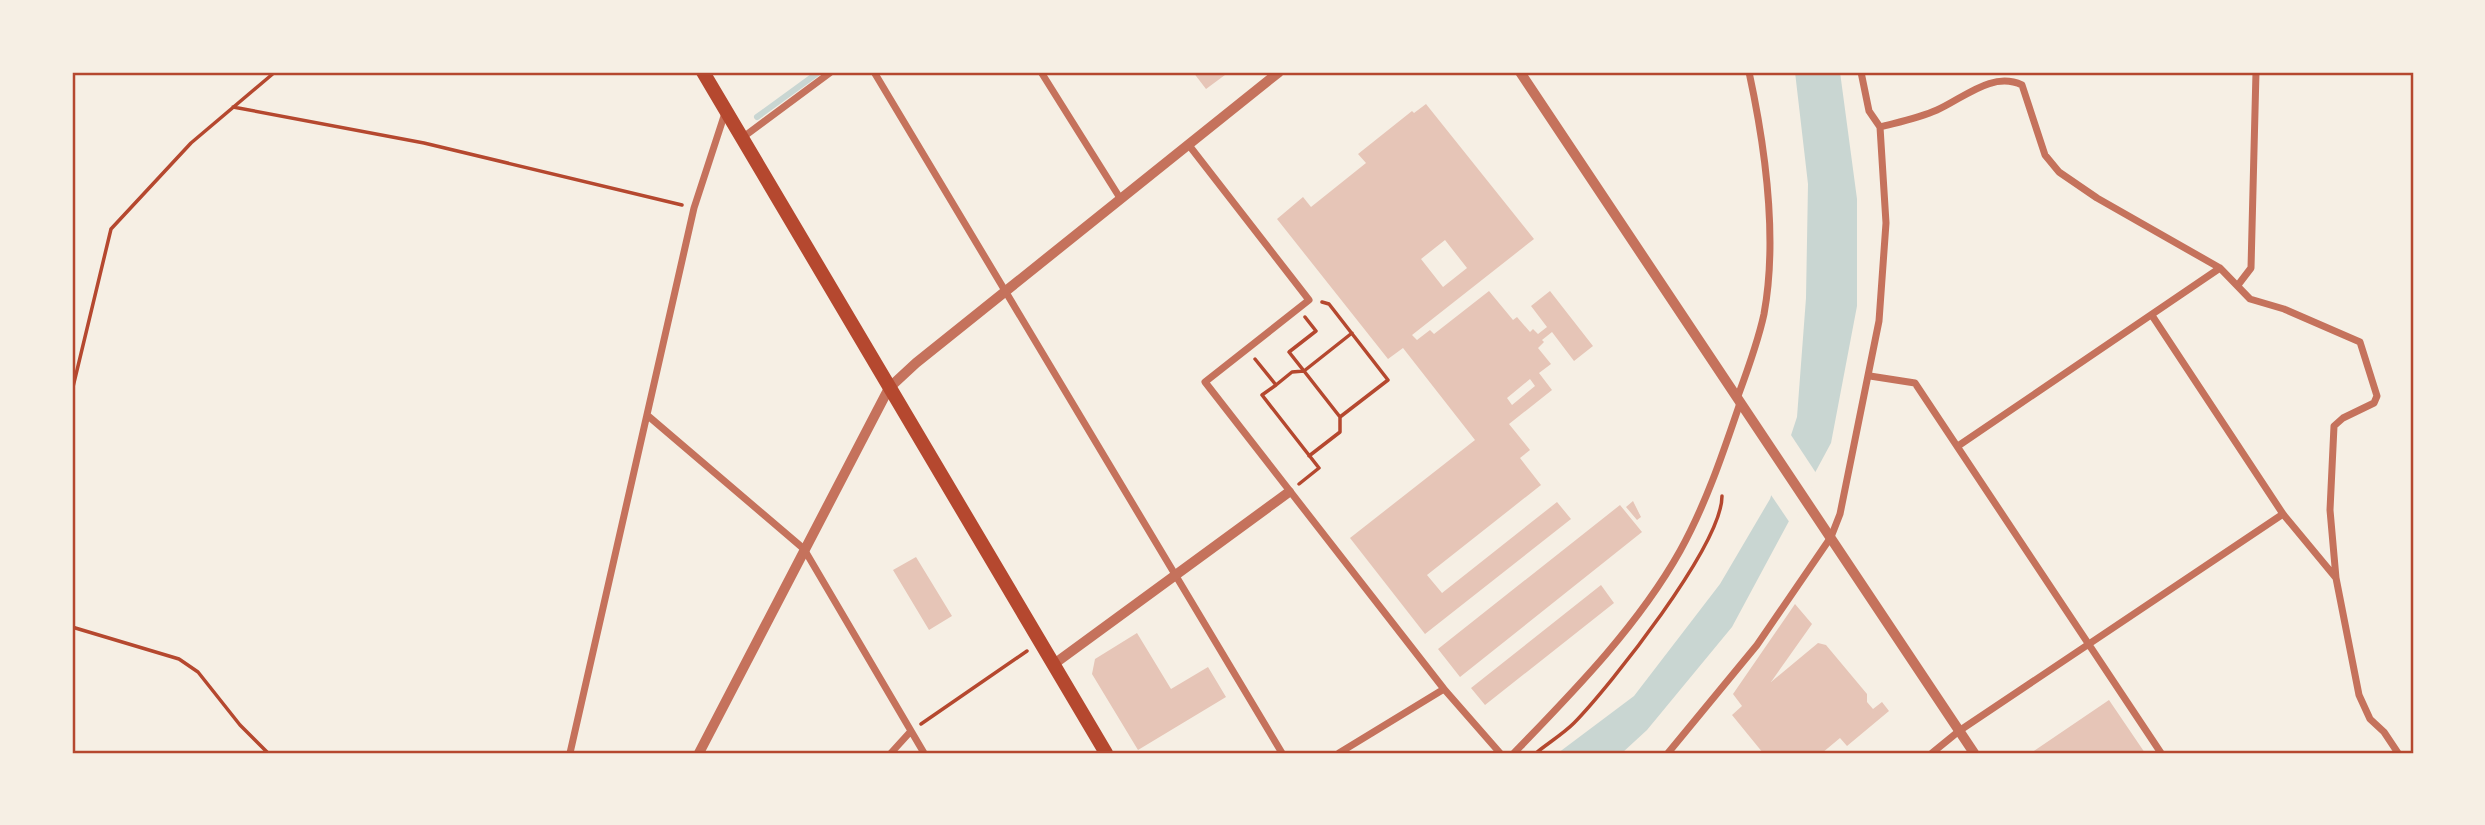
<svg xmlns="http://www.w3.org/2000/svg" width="2485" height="825" viewBox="0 0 2485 825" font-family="'PT Sans',sans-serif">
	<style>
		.water { fill: #c9d6d2 }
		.pier { fill: #f6efe4 }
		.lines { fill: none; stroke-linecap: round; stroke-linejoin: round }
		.stream { stroke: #c9d6d2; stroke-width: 6 }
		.building { fill: #e6c5b7; fill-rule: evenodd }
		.path { stroke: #b5482f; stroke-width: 3.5 }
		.minor { stroke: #c5725c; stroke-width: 7 }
		.tertiary { stroke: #c5725c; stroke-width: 10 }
		.primary { stroke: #b5482f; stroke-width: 14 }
		.neatline { fill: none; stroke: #b5482f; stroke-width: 2.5 }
	</style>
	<rect width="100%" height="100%" fill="#f6efe4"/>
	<path class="water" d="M1795 72H1840L1857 199V306L1831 443 1732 627 1647 730 1622 753H1558L1634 696 1720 584 1770 499 1797 417 1806 298 1808 184Z"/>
	<path class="pier" d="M1789 432 1818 476 1792 526 1769 492Z"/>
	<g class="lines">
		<path class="stream" d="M757 117 819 72"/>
	</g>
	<path class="building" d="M1193 72H1229L1206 89Z
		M1426 104 1534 239 1412 335 1417 340 1430 330 1434 334 1489 291 1513 320 1517 317 1530 332 1533 329 1538 334 1547 327 1531 306 1550 291 1593 346 1574 361 1552 332 1542 340 1544 342 1538 348 1551 364 1539 373 1552 390 1509 424 1530 450 1520 458 1541 485 1427 575 1442 593 1557 502 1571 519 1425 634 1350 538 1475 440 1403 348 1388 359 1277 219 1303 197 1311 207 1366 163 1358 154 1412 111 1414 113ZM1445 240 1467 268 1443 287 1421 259ZM1530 379 1535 386 1512 405 1507 398Z
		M1633 501 1641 517 1637 520 1626 507Z
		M1620 505 1642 532 1460 677 1438 649Z
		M916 557 952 616 929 630 893 570Z
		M1601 585 1614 603 1485 705 1471 688Z
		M1795 604 1812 624 1771 682 1818 643 1826 645 1867 694V702L1873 709 1882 702 1889 711 1847 746 1840 738 1822 753H1763L1732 715 1742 706 1733 694Z
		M1137 633 1171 689 1208 667 1226 697 1138 750 1092 674 1095 659Z
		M2109 700 2145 753H2031Z"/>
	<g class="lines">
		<path class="path" d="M233 107 424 143 682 205
			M1322 302 1329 304 1336 313 1388 380 1340 417 1304 371 1352 333
			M1255 359 1276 385 1292 372 1304 371
			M1304 371 1289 352 1316 331 1305 317
			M1276 385 1262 395 1319 468 1299 484
			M72 391 111 229 191 143 275 72
			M1309 456 1340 432V417
			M72 627 179 659 198 672 240 725 268 753
			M921 724 1027 651
			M1536 753C1548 743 1563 734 1574 723 1610 686 1722 545 1722 496"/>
		<path class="minor" d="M874 72 1282 753
			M1041 72 1120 198
			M1880 127C1899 122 1919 118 1937 110 1964 98 1992 71 2022 85L2045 155 2059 172 2097 198 2220 268 2250 299 2284 309 2360 342 2377 396 2374 403 2343 418 2334 426 2330 510 2336 578
			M742 138 831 72
			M1188 144 1309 300 1205 382 1444 689 1500 753
			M2238 285 2251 268 2256 72
			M1870 376 1915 383 2161 753
			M1738 396C1748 369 1758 342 1764 314 1778 238 1765 146 1749 72
			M647 415 804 549 924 753
			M1958 446 2220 268
			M2283 514 2336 578 2359 695 2370 719 2384 732 2398 753
			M570 753 694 208 725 113
			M891 753 911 731
			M1339 753 1444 689
			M1514 753C1573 692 1638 626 1680 551 1706 504 1723 453 1740 403
			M1668 753 1757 645 1831 537 1840 514 1879 321 1886 223 1880 127 1869 111 1861 72
			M1932 753 1959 731 2283 514 2153 317"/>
		<path class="tertiary" d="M1520 72 1974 753
			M1054 664 1289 492
			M699 753 889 388 916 363 1279 72"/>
		<path class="primary" d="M703 72 1106 753"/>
	</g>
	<rect width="2485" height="825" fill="none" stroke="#f6efe4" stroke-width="147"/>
	<rect x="74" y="74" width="2338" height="678" class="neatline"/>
</svg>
